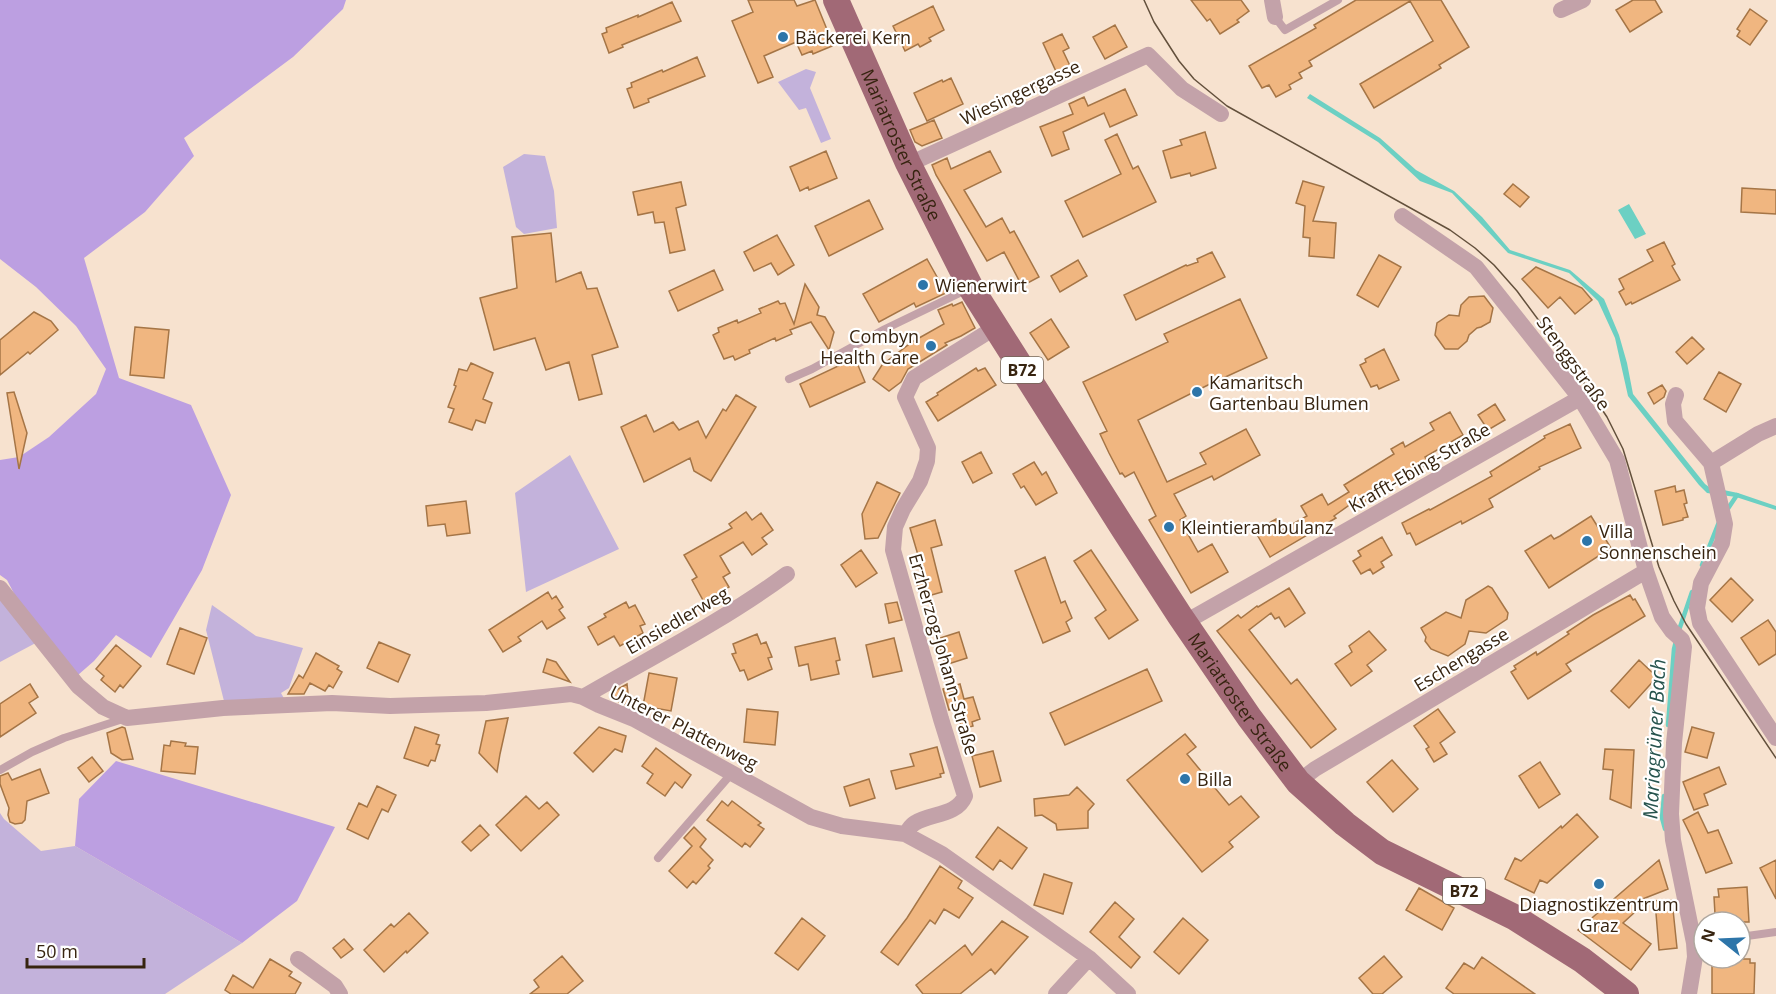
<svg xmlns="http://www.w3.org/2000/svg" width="1776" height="994" viewBox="0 0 1776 994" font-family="'Open Sans',sans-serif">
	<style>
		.green { fill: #c3b2db }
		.forest { fill: #bc9fe1 }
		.water { fill: #6cd0c3 }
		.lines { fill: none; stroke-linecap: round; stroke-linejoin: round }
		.stream { stroke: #6cd0c3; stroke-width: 4.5 }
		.building { fill: #f0b680; stroke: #a57546; stroke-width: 1.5 }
		.lane { stroke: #c3a2a9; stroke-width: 8 }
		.street { stroke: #c3a2a9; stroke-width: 16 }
		.primary { stroke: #a16976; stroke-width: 26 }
		.tram { stroke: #63503c; stroke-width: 1.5 }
		.poi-dot { fill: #2d75a9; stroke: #fff; stroke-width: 2 }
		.labels { text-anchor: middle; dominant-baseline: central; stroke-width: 4.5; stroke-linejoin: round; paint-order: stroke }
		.shield { fill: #fff; stroke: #736658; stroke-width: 1.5 }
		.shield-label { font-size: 16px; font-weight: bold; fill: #372410 }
		.poi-label { font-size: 18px; fill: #372410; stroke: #fff; text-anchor: start }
		.street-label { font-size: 18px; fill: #372410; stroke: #fff }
		.water-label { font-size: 20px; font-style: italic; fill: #27544e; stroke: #fff }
	</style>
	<rect width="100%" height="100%" fill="#f7e2cf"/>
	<path class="green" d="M806 69 816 72 810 88 831 139 821 143 806 108 799 110 778 82Z
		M524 154 545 156 554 191 557 228 524 234 516 227 503 167Z
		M570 455 619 549 526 592 515 493Z
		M0 597 45 638 0 662Z
		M212 605 256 636 303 648 289 688 281 693 286 702 224 701 206 630Z
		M0 813 4 819 41 851 75 846 242 943 165 994H0Z"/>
	<path class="forest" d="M0 0H346L343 9 293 57 184 138 194 156 145 212 84 258 119 378 191 405 231 495 202 570 151 658 116 635 94 661 78 675 19 603 7 580 0 575V460L19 457 49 437 96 394 106 369 76 326 36 287 0 259Z
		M116 761 335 827 297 901 242 943 75 846 79 799Z"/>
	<path class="water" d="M1310 94 1380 138 1416 170 1454 191 1482 217 1510 250 1570 270 1604 299 1619 335 1627 363 1633 394 1705 484 1709 487 1738 493 1776 506V510L1736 497 1707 493 1699 485 1628 396 1615 338 1598 301 1569 273 1508 253 1452 193 1420 181 1378 142 1307 98Z
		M1629 204 1646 234 1635 239 1618 210Z"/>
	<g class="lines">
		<path class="stream" d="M1727 510 1737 495
			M1702 565 1719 522
			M1678 633 1692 592
			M1668 725 1674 649 1676 641
			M1664 796 1662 818 1665 829"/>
	</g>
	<path class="building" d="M748 0H794L797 6 815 0 828 32H826L832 46 813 54 812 51 802 55 796 42 764 56 773 77 758 83 732 21 753 12Z
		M1191 0H1241L1249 11 1237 20 1239 22 1220 34 1210 19 1207 21Z
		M1356 0H1441L1469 47 1439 65 1441 68 1374 108 1360 84 1433 41 1410 1 1309 61 1312 66 1299 73 1302 78 1289 85 1291 89 1276 97 1269 85 1262 88 1249 66 1316 28 1314 25Z
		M1633 0H1655L1662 12 1630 32 1616 10Z
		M672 2 681 21 622 45 623 47 609 53 602 34 607 32 606 28 638 15V17Z
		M933 6 944 30 929 38 931 41 920 47 918 44 905 51 893 26Z
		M1750 9 1767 21 1750 45 1737 36 1740 31 1737 29Z
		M1115 25 1127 47 1105 59 1093 37Z
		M1062 34 1069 48 1063 51 1073 72 1059 78 1043 43Z
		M697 57 705 76 648 99 649 102 634 108 627 89 632 87 631 83 662 70 663 72Z
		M951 78 963 104 927 121 914 93 942 80 943 82Z
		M1125 89 1137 115 1110 127 1104 113 1063 132 1069 149 1052 156 1040 127 1073 114 1069 104 1084 97 1088 106Z
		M934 120 942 138 922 146 915 142 910 130Z
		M1205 132 1216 168 1191 176 1190 173 1171 178 1163 151 1182 145 1180 140Z
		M1117 134 1133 169 1138 166 1156 202 1083 237 1065 201 1121 174 1105 140Z
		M826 151 837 178 809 190 808 187 800 191 790 167Z
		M990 151 1001 172 964 190 986 227 1002 218 1010 233 1014 231 1039 277 1022 286 1004 252 987 261 936 175 932 165 947 158 951 169Z
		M1303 181 1324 187 1313 221 1336 223 1334 258 1309 256 1310 238 1303 237 1305 206 1296 203Z
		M681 182 686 205 676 208 685 250 670 253 664 222 655 223 653 212 638 215 633 192Z
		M1513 184 1529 197 1520 207 1504 194Z
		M1742 188 1776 190V214L1741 212Z
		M869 200 883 229 829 256 815 226Z
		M551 233 556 282 581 272 587 289 597 288 618 347 592 355 602 394 579 400 569 362 546 370 535 338 494 350 480 298 517 288 512 237Z
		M777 235 794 265 778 275 771 263 754 271 744 252Z
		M1664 242 1675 264 1672 266 1680 280 1632 304 1631 302 1626 305 1619 292 1624 289 1619 279 1653 261 1647 250Z
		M1212 252 1225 277 1136 320 1124 295 1186 265 1187 266 1198 262 1197 259Z
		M1379 255 1401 267 1378 307 1357 295Z
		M927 259 946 293 916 307 914 303 879 322 863 294Z
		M1078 260 1087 276 1060 292 1051 276Z
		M1536 267 1582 288 1592 300 1575 314 1560 297 1548 308 1522 279Z
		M714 270 723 290 678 311 669 291Z
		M805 284 819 307 817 315 825 317 834 332 829 350 811 322 790 330 792 334 776 341 775 338 749 350 750 353 735 360 733 356 724 359 713 335 719 332 718 328 737 320 738 323 761 313 759 309 778 301 780 304 785 303 794 324Z
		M1484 296 1493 308 1490 322 1481 327 1477 328 1469 335 1467 341 1458 349H1445L1435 335 1437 323 1449 315 1459 316 1461 305 1469 297Z
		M1240 299 1267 358 1208 385 1138 420 1167 482 1206 464 1200 453 1246 429 1260 455 1214 480 1212 476 1174 494 1186 516 1180 520 1198 552 1212 544 1228 572 1191 593 1149 520 1156 516 1134 472 1125 477 1122 473 1120 474 1109 453 1100 434 1107 431 1083 382 1168 342 1164 334Z
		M962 302 975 328 961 336 945 343 947 345 908 369 901 382 889 391 873 379 882 365 912 342 944 324 938 310 952 304 953 306Z
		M34 312 51 321 58 330 30 354 28 352 0 375V340Z
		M1051 319 1069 347 1048 360 1030 333Z
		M135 327 169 330 164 378 130 375Z
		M1692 337 1704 349 1687 364 1676 352Z
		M1384 349 1399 380 1379 389 1377 385 1371 387 1360 365 1366 362 1365 359Z
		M855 358 865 382 810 407 800 384Z
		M471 363 493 373 483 399 492 403 485 423 476 420 472 430 449 422 454 409 448 407 456 386 454 385 459 369 467 371Z
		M976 368 978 371 985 368 996 385 938 421 926 402 938 395 937 393Z
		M1719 372 1741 384 1726 412 1704 399Z
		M1662 385 1666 391 1664 397 1654 404 1648 393Z
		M14 392 27 433 19 469 7 393Z
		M736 395 756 407 711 481 694 471 690 458 644 482 621 427 646 415 654 432 673 422 679 430 698 421 706 438 723 409 726 411Z
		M1495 404 1505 420 1488 430 1478 415Z
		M1450 412 1463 435 1425 457 1429 463 1358 506 1355 501 1334 516 1336 518 1270 557 1255 531 1276 519 1282 530 1307 516 1301 506 1322 494 1328 505 1349 492 1344 485 1394 454 1391 449 1403 442 1405 447 1434 430 1430 423Z
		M1570 424 1581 448 1539 467 1540 469 1489 499 1493 507 1462 524 1461 521 1416 545 1410 533 1407 534 1402 523 1429 509 1430 510 1492 476 1490 472 1545 438 1544 436Z
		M981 452 992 473 973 483 962 462Z
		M1034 462 1042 475 1046 472 1057 493 1036 505 1024 486 1021 488 1013 474Z
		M877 482 900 493 878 538 865 539 862 514Z
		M1675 486 1676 492 1684 490 1687 503 1684 504 1688 517 1683 518V520L1663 525 1655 491Z
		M466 501 470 533 447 536 445 524 428 526 426 506Z
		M746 512 752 520 761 513 773 530 762 538 767 544 752 555 743 542 720 556 730 573 723 577 729 587 704 602 692 580 697 577 684 555 732 528 729 524Z
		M1591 516 1611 548 1549 588 1525 551 1551 535 1554 539 1560 536Z
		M935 520 942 545 931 548 942 592 921 598 914 574 923 572 910 528Z
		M1382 537 1392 555 1381 562 1384 567 1373 574 1370 569 1361 574 1353 561 1361 556 1358 551Z
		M861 550 877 573 856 587 841 565Z
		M1091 550 1138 620 1109 639 1095 618 1106 610 1074 561Z
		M1045 557 1061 603 1065 601 1072 618 1066 622 1070 631 1043 643 1015 571Z
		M1731 578 1753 600 1732 622 1710 600Z
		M1488 586 1492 588 1508 613 1507 619 1486 633 1469 631 1465 644 1448 656 1431 649 1425 641 1426 637 1421 628 1446 612 1461 618 1466 600Z
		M1289 588 1305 613 1285 627 1279 617 1275 619 1271 613 1249 630 1291 684 1297 679 1336 729 1311 748 1217 631 1238 615 1241 618 1257 606 1258 607Z
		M548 592 552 599 556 596 563 607 559 610 565 618 547 629 542 621 518 637 521 641 503 652 489 630Z
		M1630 595 1633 600 1635 599 1645 616 1566 664 1571 671 1528 699 1511 672 1516 669 1514 666 1536 652 1537 655 1569 634 1567 632 1593 615Z
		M626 602 629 608 635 605 645 624 640 626 643 633 620 646 614 636 598 645 588 627 606 617 604 614Z
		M897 602 902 620 889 623 885 604Z
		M1768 620 1776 632V654L1759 665 1741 638Z
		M180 628 207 638 194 674 167 664Z
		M1369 631 1386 650 1367 665 1372 671 1351 686 1335 664 1352 652 1349 646Z
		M959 632 967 658 945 665 937 639Z
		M757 634 761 644 766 642 772 657 768 658 772 669 748 680 744 670 740 671 732 654 736 653 733 644Z
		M835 638 840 660 836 661 839 674 811 680 808 664 799 666 795 647Z
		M894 638 902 671 873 677 866 645Z
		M379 642 410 655 398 682 367 668Z
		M116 645 141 666 123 688 120 685 115 692 101 680 104 676 96 669Z
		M316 653 339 666 337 669 342 672 333 688 329 685 325 691 310 683 304 694H288L299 675 303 678Z
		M547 659 556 662 570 682 543 672Z
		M1639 660 1657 677 1629 708 1611 691Z
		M1147 669 1162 701 1065 745 1050 713Z
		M649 673 677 678 671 711 643 706Z
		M30 684 38 697 29 703 36 713 0 737V704Z
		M627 684 629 702 630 706 612 699 611 693Z
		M960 684 964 699 973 697 980 719 972 722 973 726 962 729 956 708 949 710 943 689Z
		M747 709 778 712 775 745 744 742Z
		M1438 709 1455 732 1440 743 1447 754 1434 762 1426 749 1429 747 1414 726Z
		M508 718 500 754 497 772 479 753 486 721Z
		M122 727 125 728 133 759 122 760 111 753 107 733Z
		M415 727 439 735 436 744 440 745 435 761 431 760 428 766 404 758Z
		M599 727 626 736 622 752 615 749 593 772 574 753Z
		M1692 727 1714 733 1707 758 1685 752Z
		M1185 734 1196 747 1187 754 1229 805 1241 796 1259 817 1229 842 1233 847 1202 872 1127 780Z
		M171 741 186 743 185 746 198 747 195 774 161 771 164 745 170 746Z
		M937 747 944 773 940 774 941 777 896 789 891 771 914 766 910 754Z
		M656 748 691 775 682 788 675 782 665 796 647 783 653 774 642 766Z
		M1605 749 1634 750 1631 808 1610 799 1613 770 1603 769Z
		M993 751 1001 781 980 787 972 756Z
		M92 757 103 771 89 782 78 768Z
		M1392 760 1418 789 1393 812 1367 782Z
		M1540 762 1560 794 1539 808 1519 776Z
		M1719 767 1726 784 1704 794 1708 805 1694 810 1683 782Z
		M40 769 49 793 27 801 25 820 22 823 15 824 10 822 8 815 9 808 0 784V776L8 773 12 780Z
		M869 779 875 798 850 806 844 787Z
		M377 786 396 795 388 812 382 809 368 839 347 829 359 803 367 807Z
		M1077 787 1094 804 1088 811V828L1057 830 1056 824 1042 815 1035 816 1034 799 1069 795Z
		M526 796 539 809 547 802 559 815 521 851 496 825Z
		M722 801 728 806 732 801 761 823 758 825 764 829 750 847 745 843 742 847 707 820Z
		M1698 812 1708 833 1718 830 1732 863 1706 873 1691 836 1683 820Z
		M1577 814 1598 837 1547 883 1540 880 1534 893 1505 879 1515 858 1521 861 1561 826 1562 828Z
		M480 825 489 835 471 851 462 842Z
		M694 827 706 839 700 847 713 860 708 866 710 868 696 884 693 881 687 888 669 871 692 846 684 838Z
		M998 827 1027 848 1012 869 1000 860 993 870 976 857Z
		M1659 860 1668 889 1635 902 1647 901 1623 923 1651 944 1631 970 1578 930Z
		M1776 860V899L1760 868Z
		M940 866 962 881 958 888 973 898 959 918 944 909 935 924 930 920 898 965 881 952 907 918Z
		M1044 874 1072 883 1063 914 1034 905Z
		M1747 887 1749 922H1722V914H1715L1714 897H1719L1718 889Z
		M1419 888 1454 908 1442 930 1406 910Z
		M1672 900 1677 948 1659 950 1655 901Z
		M1115 902 1134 919 1119 937 1140 957 1131 968 1090 932Z
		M409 913 428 933 407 953 406 951 384 972 364 950 391 924 394 927Z
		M802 918 825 936 798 970 775 953Z
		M1183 918 1208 940 1179 974 1154 952Z
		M1002 921 1028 937 995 974 991 969 960 994H923L916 985 965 945 972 955Z
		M344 939 353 949 341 958 333 948Z
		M562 956 583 981 567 994H530L539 987 534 980Z
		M1384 956 1402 977 1382 994H1373L1359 978Z
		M1482 957 1535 994H1454L1446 988 1464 963 1474 969Z
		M270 959 292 972 289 976 301 983 295 994H231L225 990 233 975 253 988Z
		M1720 959H1750V963H1755L1754 994H1712V963H1720Z"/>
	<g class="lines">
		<path class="lane" d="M1275 17 1285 30 1338 0
			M789 379 812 369 885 329 968 289
			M0 770 32 752 64 738 126 718
			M658 858 732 773
			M1740 937 1776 932"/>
		<path class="street" d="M1272 0 1275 17
			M1561 10 1583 0
			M908 163 920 159 1148 55 1182 89 1221 114
			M1402 216 1476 267 1580 398 1617 460 1646 571 1662 617 1672 631 1682 640 1684 647 1674 743 1671 814 1673 840 1694 943 1695 957 1689 994
			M1676 395 1673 404 1675 421 1711 463 1725 524 1722 543 1701 583 1697 608 1700 623 1776 738
			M1711 463 1758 434 1776 426
			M0 588 78 686 103 707 127 718 223 708 332 703 390 706 486 703 571 694 583 697 599 705 634 719 811 817 842 826 905 834 942 854 1089 958 1128 994
			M1184 622 1196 616 1580 398
			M583 697C652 657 723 621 787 574
			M1298 782 1315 769 1646 571
			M905 834C908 831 911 825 915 823 931 813 957 816 965 796L941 719 893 550 895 527 903 509 920 481 927 461 928 448 905 397 914 378 996 327
			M298 959 335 986 340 994
			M1056 994 1089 958"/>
		<path class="primary" id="s1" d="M836 0 908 163 971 288 1123 528 1180 616 1249 717 1298 782 1345 824 1382 852 1514 917 1582 960 1626 994"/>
		<path class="tram" d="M1144 0 1154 22 1179 61 1194 79 1227 106 1450 230 1475 248 1494 265 1517 291 1574 368 1607 417 1623 449 1659 567 1674 601 1686 624 1776 758"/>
	</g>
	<g class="poi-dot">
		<circle cx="783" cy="37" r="6"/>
		<circle cx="923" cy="285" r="6"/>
		<circle cx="931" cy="346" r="6"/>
		<circle cx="1197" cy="392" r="6"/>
		<circle cx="1169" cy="527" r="6"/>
		<circle cx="1587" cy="541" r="6"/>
		<circle cx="1185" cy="779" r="6"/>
		<circle cx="1599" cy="884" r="6"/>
	</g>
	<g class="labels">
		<g class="shield">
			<rect x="1001" y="357" width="42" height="26" rx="4.5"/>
			<rect x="1443" y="878" width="42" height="26" rx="4.5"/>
		</g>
		<g class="shield-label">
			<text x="1022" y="370">B72</text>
			<text x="1464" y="891">B72</text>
		</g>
		<g class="poi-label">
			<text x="795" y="37">Bäckerei Kern</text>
			<text x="935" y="285">Wienerwirt</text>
			<text x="919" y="336" text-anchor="end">Combyn<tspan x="919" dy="21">Health Care</tspan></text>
			<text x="1209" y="382">Kamaritsch<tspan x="1209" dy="21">Gartenbau Blumen</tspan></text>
			<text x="1181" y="527">Kleintierambulanz</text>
			<text x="1599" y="531">Villa<tspan x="1599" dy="21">Sonnenschein</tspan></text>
			<text x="1197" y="779">Billa</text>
			<text x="1599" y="904" text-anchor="middle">Diagnostikzentrum<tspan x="1599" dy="21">Graz</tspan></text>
		</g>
		<g class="street-label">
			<text transform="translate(1020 92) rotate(-25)">Wiesingergasse</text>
			<text stroke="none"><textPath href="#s1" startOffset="159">Mariatroster Straße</textPath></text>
			<text transform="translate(1574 363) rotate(54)">Stenggstraße</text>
			<text transform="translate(1419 467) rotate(-30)">Krafft-Ebing-Straße</text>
			<text transform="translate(677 620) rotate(-30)">Einsiedlerweg</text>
			<text transform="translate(944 654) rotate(74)">Erzherzog-Johann-Straße</text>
			<text transform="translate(1461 659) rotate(-31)">Eschengasse</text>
			<text stroke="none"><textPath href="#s1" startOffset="812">Mariatroster Straße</textPath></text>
			<text transform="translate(684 727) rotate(27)">Unterer Plattenweg</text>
		</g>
		<g class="water-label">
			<text transform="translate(1654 739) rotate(-87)">Mariagrüner Bach</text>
		</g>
	</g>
	<g transform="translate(1722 940) rotate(288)"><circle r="28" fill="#ffffff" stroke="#afa79f" stroke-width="1.5"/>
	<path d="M0-4.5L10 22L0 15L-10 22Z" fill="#2d75a9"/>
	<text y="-9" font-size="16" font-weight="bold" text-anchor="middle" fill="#372410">N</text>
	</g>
	<path d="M27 958v9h117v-9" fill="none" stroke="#372410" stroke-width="3"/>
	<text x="36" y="958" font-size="18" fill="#372410" stroke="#ffffff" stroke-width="4.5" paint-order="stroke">50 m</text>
</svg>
